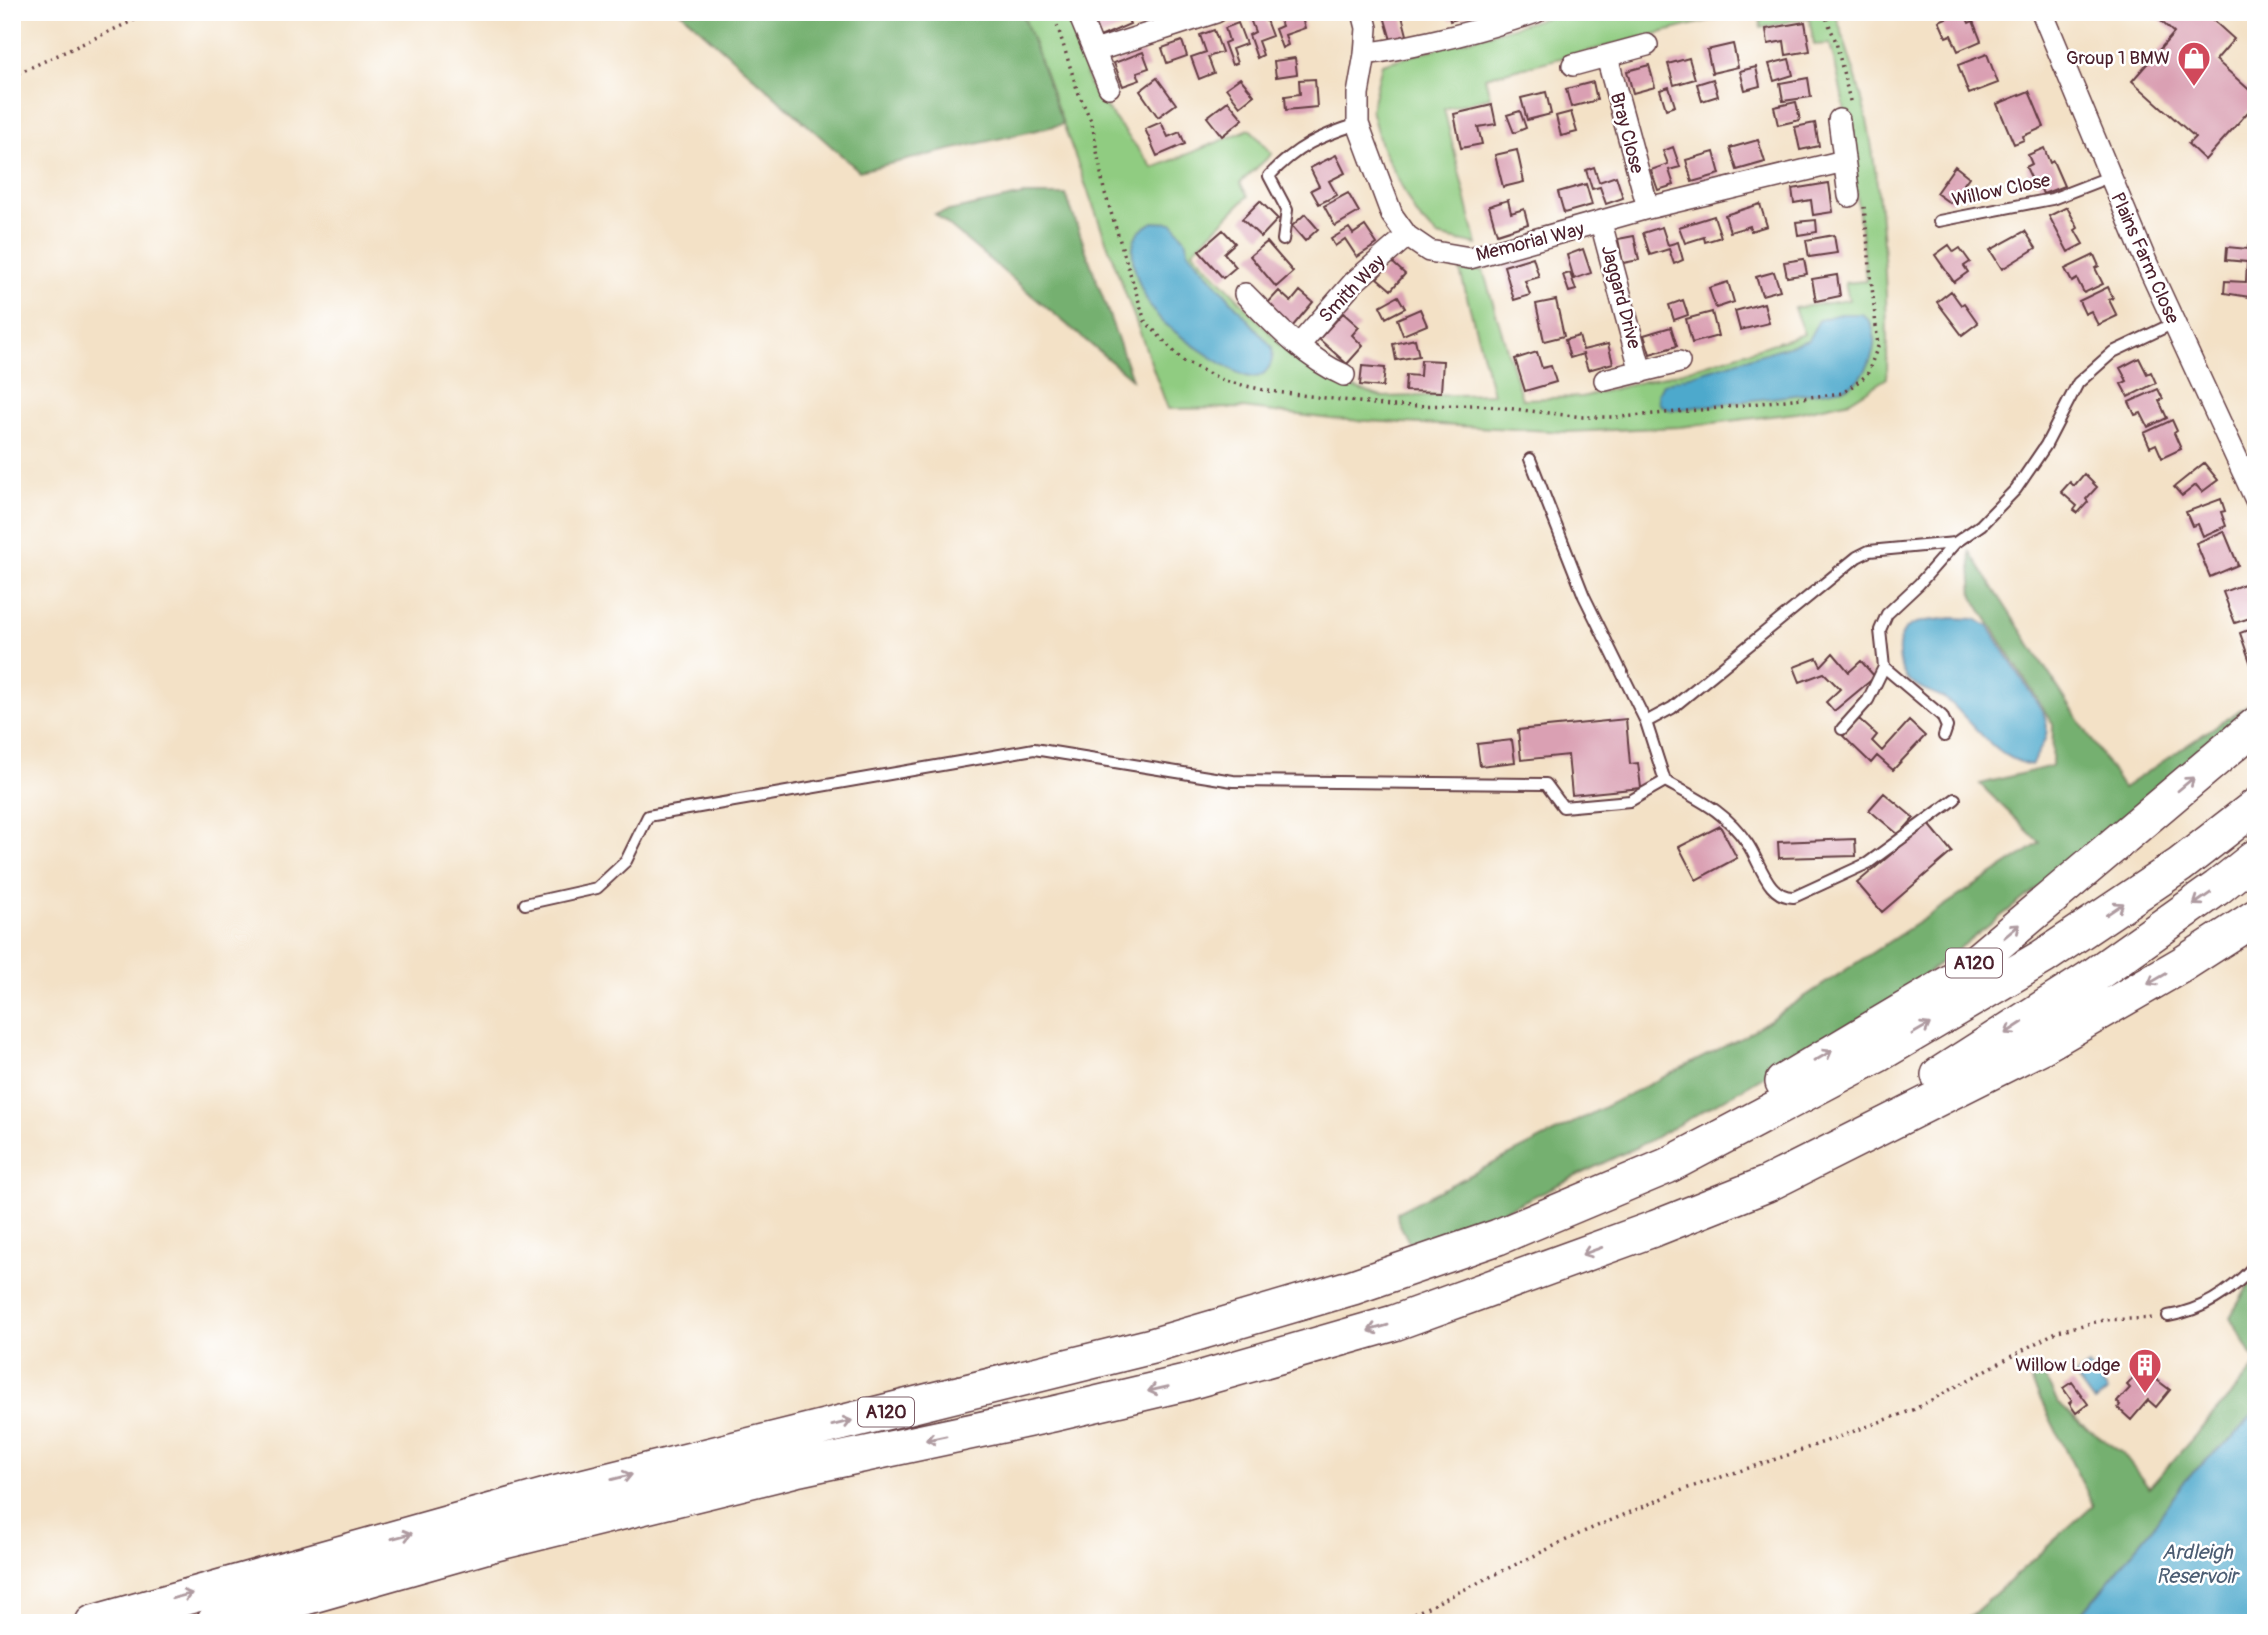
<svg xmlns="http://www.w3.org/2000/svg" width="2268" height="1635" viewBox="0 0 2268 1635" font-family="Pangolin,sans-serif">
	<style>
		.green { fill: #90cc81; stroke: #6d7656; stroke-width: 2 }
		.forest { fill: #74b06f; stroke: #5f684d; stroke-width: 2 }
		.water { fill: #4ea9cc; stroke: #4c647c; stroke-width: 2 }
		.building { fill: #daa0b3 }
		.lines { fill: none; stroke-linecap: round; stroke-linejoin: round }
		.service-casing { stroke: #633c42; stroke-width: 14 }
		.minor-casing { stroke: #633c42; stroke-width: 24 }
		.trunk-casing { stroke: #633c42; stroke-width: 38 }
		.path { stroke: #633c42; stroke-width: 3.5; stroke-dasharray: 2 5; stroke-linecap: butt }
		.service { stroke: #fff; stroke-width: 10 }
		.minor { stroke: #fff; stroke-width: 21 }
		.trunk { stroke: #fff; stroke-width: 35 }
		.oneway { stroke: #ae9aa0 }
		.labels { text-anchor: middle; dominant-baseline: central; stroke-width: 5; stroke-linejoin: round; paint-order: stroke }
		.shield { fill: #fff; stroke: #80626b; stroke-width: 2 }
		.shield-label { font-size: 18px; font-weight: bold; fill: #4a1f2b }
		.poi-label { font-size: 19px; fill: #4a1f2b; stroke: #fff; text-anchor: end }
		.street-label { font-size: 19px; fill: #4a1f2b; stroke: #fff }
		.water-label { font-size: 21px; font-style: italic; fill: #4c5d73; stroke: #fff }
	</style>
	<rect width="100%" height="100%" fill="#fff"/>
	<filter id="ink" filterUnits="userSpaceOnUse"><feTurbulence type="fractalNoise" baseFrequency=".0143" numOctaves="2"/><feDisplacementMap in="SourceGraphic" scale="14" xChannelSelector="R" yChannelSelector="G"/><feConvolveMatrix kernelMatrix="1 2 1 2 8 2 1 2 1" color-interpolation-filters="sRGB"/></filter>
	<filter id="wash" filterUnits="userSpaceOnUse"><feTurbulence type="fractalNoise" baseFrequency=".00686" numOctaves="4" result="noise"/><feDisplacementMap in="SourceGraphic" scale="28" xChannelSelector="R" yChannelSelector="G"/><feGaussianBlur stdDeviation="1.57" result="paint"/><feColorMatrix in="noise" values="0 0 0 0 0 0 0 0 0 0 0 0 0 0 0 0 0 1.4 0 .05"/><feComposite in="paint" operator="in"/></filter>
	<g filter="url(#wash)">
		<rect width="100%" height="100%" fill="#f3e1c6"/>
		<path class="green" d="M1022 12H1068L1090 87 1153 168 1250 129 1272 154 1240 183 1248 196 1193 251 1295 359 1334 382 1382 397 1493 394 1460 271 1483 270 1522 399 1582 397 1681 372 1804 334 1794 308 1849 300 1845 283 1866 281C1858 201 1851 121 1830 44L1814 45 1809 17 1761 28 1759 12H1835C1848 52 1865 101 1871 142 1884 220 1888 299 1887 378L1850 401 1796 413 1680 427 1568 432 1331 419 1243 408 1168 409Z
			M1565 12H1743L1485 77 1490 97 1444 109 1477 245 1437 236 1415 213 1381 146 1371 110 1382 64Z"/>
		<path class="forest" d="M681 12H1022L1063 124 859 171Z
			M1023 195H1066L1132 379 935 214Z
			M1970 552 2123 788 2256 699V702L2101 839 1899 995 1735 1093 1645 1143 1497 1214 1410 1244 1398 1221 1397 1212 1743 1037 2040 843 1980 784 2052 766 2053 724 1973 597Z
			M2256 1273V1362L2230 1317Z
			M2038 1365 2058 1403 2082 1425 2122 1453 2149 1488 2256 1366V1411L2233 1438 2221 1447 2186 1479 2149 1532 2074 1623H1963L2093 1505 2026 1370Z"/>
		<path class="water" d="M1153 222 1173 223 1187 242 1188 251 1272 347C1275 363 1265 382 1246 376 1229 371 1174 333 1161 320 1144 302 1125 259 1136 236 1139 230 1147 226 1153 222Z
			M1839 314H1862C1865 317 1868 319 1870 322 1881 342 1869 376 1849 386 1843 389 1834 389 1828 391L1671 410 1659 404 1658 394 1663 384 1808 340 1819 320Z
			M1952 618 1976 619 1989 627 2043 712C2053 733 2042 746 2031 765 1995 758 1976 727 1951 703 1940 693 1924 692 1912 683 1902 676 1900 666 1899 655 1896 618 1924 622 1952 618Z
			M2089 1366 2108 1392 2094 1402 2075 1376Z
			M2256 1410V1623H2074L2149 1532 2186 1479 2221 1447 2233 1438Z"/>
		<g id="blocks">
			<path class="building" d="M1090 12H1109L1110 17 1125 12 1130 24 1100 37Z
				M1300 12 1305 28 1285 35 1288 45 1282 48 1275 29 1282 26 1277 13Z
				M1401 12 1407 35 1391 40 1384 16Z
				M1448 12H1477V13L1450 21Z
				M1960 12H1964L1969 23 1973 21 1981 41 1958 51 1951 35 1946 37 1939 21Z
				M2151 12H2204L2234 39 2216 60 2256 96V103L2205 160 2188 144 2195 137 2132 81 2174 33Z
				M1264 15 1272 36 1258 41 1263 55 1257 58 1249 35 1255 32 1250 19Z
				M1805 22 1810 51 1786 55 1784 41 1768 44 1766 29Z
				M1238 23 1246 44 1232 49 1237 63 1232 65 1224 43 1229 41 1225 28Z
				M1214 30 1222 52 1208 57 1214 73 1199 79 1191 57 1206 52 1200 35Z
				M1182 41 1187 56 1167 63 1162 48Z
				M1733 44 1738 67 1712 73 1707 50Z
				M1143 52 1149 68 1137 72 1140 80 1123 86 1114 63Z
				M1987 54 1998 83 1969 94 1958 65Z
				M1295 58 1297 74 1276 77 1274 61Z
				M1689 58 1695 79 1674 85 1668 64Z
				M1789 59 1793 75 1774 81 1769 64Z
				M1649 65 1655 87 1633 93 1627 71Z
				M1756 67 1760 86 1745 90 1740 71Z
				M1157 78 1176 104 1158 117 1140 91Z
				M1240 78 1254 95 1240 106 1226 88Z
				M1808 78 1811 97 1783 101 1780 83Z
				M1315 79 1317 107 1286 110 1285 96 1300 94 1299 80Z
				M1713 79 1718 96 1702 101 1697 84Z
				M1593 82 1597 100 1571 107 1566 89Z
				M1669 87 1675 106 1666 109 1660 90Z
				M2029 91 2044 127 2023 136 2024 140 2014 144 1997 104Z
				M1546 92 1551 114 1527 120 1521 98Z
				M1228 101 1243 119 1222 136 1207 117Z
				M1796 102 1800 120 1778 125 1774 107Z
				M1492 105 1496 124 1478 127 1482 144 1461 148 1454 114Z
				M1520 111 1526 128 1514 133 1507 115Z
				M1571 112 1577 132 1561 136 1556 116Z
				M1161 122 1168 137 1180 132 1185 144 1157 156 1145 129Z
				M1815 123 1819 146 1800 150 1795 127Z
				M1758 140 1765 162 1737 170 1730 148Z
				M1673 147 1680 167 1669 170 1674 185 1658 190 1651 170 1668 164 1663 151Z
				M2044 148 2050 163 2053 161 2064 186 2043 194 2037 180 2033 182 2026 167 2032 164 2028 155Z
				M1517 150 1524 182 1503 187 1495 155Z
				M1714 152 1720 174 1692 182 1686 160Z
				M1336 155 1345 173 1329 181 1337 195 1319 204 1311 190 1319 186 1310 168Z
				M1955 166 1969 177 1964 184 1971 188 1963 200 1956 195 1950 203 1936 193Z
				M1594 167 1599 182 1616 176 1623 198 1606 204 1600 187 1592 189 1586 170Z
				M1829 183 1833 212 1813 215 1811 200 1794 203 1792 189Z
				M1586 184 1592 205 1564 213 1558 192Z
				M1348 193 1359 212 1335 226 1324 206Z
				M1508 200 1511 213 1524 209 1528 224 1497 234 1489 206Z
				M1260 201 1278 219 1261 237 1242 219Z
				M1760 204 1767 226 1751 231 1750 226 1730 232 1725 215Z
				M2067 207 2078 228 2075 230 2083 244 2068 252 2049 216Z
				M1305 214 1318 229 1305 241 1292 226Z
				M1714 216 1721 237 1705 242 1704 237 1685 243 1679 227Z
				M1816 220 1817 232 1798 235 1796 222Z
				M1365 226 1377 244 1357 257 1345 239 1335 246 1331 239 1349 228 1353 234Z
				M1662 227 1668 245 1678 242 1683 260 1674 264 1669 249 1650 255 1643 233Z
				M1223 230 1235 243 1224 253 1236 267 1223 278 1199 251Z
				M2025 231 2036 248 2002 269 1990 250Z
				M1834 235 1837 253 1809 257 1806 240Z
				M1634 236 1639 260 1623 263 1618 239Z
				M1267 242 1293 272 1276 287 1250 256Z
				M1949 245 1954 252 1960 248 1970 262 1964 266 1968 272 1954 282 1935 255Z
				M2248 246H2256V298L2224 293 2225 281 2246 282 2247 262 2226 260 2227 247 2248 249Z
				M1583 249 1591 273 1574 279 1567 255Z
				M2094 255 2099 266 2095 268 2103 284 2084 293 2077 279 2072 282 2065 269Z
				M1533 257 1539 277 1525 281 1530 295 1514 300 1504 266Z
				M1804 259 1807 274 1787 277 1784 262Z
				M1392 262 1405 274 1391 290 1377 278Z
				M1774 272 1780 290 1762 295 1756 277Z
				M1570 273 1576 290 1569 292 1563 275Z
				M1837 275 1840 296 1816 301 1812 279Z
				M1728 282 1734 302 1716 308 1709 288Z
				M2108 287 2113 298 2109 300 2117 316 2098 325 2091 311 2085 314 2079 301Z
				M1279 291 1291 302 1300 291 1313 302 1292 327 1266 305Z
				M1951 291 1961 305 1964 303 1978 323 1962 335 1937 302Z
				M1398 296 1405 308 1386 318 1380 306Z
				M1556 300 1564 336 1544 341 1536 304Z
				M1683 300 1688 315 1674 320 1669 305Z
				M1764 303 1769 323 1740 330 1735 311Z
				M1420 309 1427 325 1403 335 1397 319Z
				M1712 312 1718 336 1692 343 1686 319Z
				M1343 313 1359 327 1352 335 1363 346 1347 364 1319 339Z
				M1671 327 1677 346 1650 354 1644 335Z
				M1579 336 1583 350 1608 344 1613 363 1588 370 1583 354 1570 358 1565 340Z
				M1415 339 1419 356 1396 360 1393 344Z
				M1537 352 1542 368 1551 366 1556 382 1525 391 1515 359Z
				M2139 358 2147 374 2151 372 2156 383 2128 397 2121 384 2127 381 2120 368Z
				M1421 360 1443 361 1441 392 1405 391 1406 375 1420 376Z
				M1362 366 1385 368 1383 387 1360 385Z
				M2158 389 2163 399 2159 401 2167 418 2148 427 2141 413 2135 415 2129 402Z
				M2172 420 2177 431 2174 433 2181 449 2162 458 2156 444 2150 447 2144 433Z
				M2204 463 2218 480 2202 492 2196 485 2182 496 2174 487Z
				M2084 474 2097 487 2086 499 2088 502 2078 513 2074 510 2077 506 2061 492 2070 482 2074 486Z
				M2221 499 2225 511 2221 512 2226 526 2203 536 2198 524 2192 526 2186 512Z
				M2224 531 2238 565 2210 577 2196 543Z
				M2244 584 2256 616 2235 623 2223 592Z
				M2256 627V676H2255L2240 633Z
				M1833 653 1849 672 1861 661 1875 677 1834 711 1826 702 1840 689 1824 673 1800 682 1794 667 1817 658 1821 666Z
				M1626 719 1630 764 1638 763 1641 788 1572 795 1568 755 1521 760 1518 730Z
				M1859 719 1877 735 1872 741 1882 751 1909 721 1925 736 1893 770 1877 756 1871 763 1843 736Z
				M1512 740 1515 762 1480 766 1477 744Z
				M1884 793 1914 818 1899 835 1869 810Z
				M1928 823 1952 852 1882 912 1857 883Z
				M1720 826 1737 858 1696 880 1679 847Z
				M1855 839 1856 856 1779 858 1778 842Z
				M2137 1365 2170 1390 2156 1407 2148 1400 2131 1420 2118 1408 2120 1405 2117 1402 2130 1388 2127 1385 2135 1376 2131 1373Z
				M2072 1382 2088 1404 2076 1413 2069 1403 2072 1401 2063 1388Z"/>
		</g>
	</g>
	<g filter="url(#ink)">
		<use href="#blocks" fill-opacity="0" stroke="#633c42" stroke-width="2"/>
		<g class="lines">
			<defs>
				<path id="service" d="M1939 221 2052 199 2109 177
					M1283 240 1287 210 1269 176C1297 146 1320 136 1358 124
					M1884 667 1942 716 1947 727 1944 736
					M1646 722 1672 708 1857 557 1869 551 1955 543 1981 525 2016 489 2046 445 2078 383 2113 352 2174 323
					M1842 729 1868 700 1884 667 1880 630 1887 614 1919 584 1955 543
					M1665 781C1699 800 1724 810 1747 843 1761 863 1767 898 1794 897L1868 863 1955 799
					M525 904 597 888 626 861 648 816 1034 749 1233 781 1546 784 1563 807 1630 801 1665 781 1646 722 1584 596 1530 459
					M2168 1316C2204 1310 2232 1291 2256 1264"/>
				<path id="minor" d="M1363 12 1367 28 1365 54 1358 94V124L1392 215 1407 236 1429 251 1470 258 1648 208 1844 161
					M2042 12 2147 264 2256 500
					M1081 19 1109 87
					M1095 51 1216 12
					M1365 54C1420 46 1484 30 1536 12
					M1607 57 1648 208
					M1573 65 1647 45
					M1839 120 1849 196
					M1601 223 1641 372
					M1245 294C1274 324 1305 358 1344 375
					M1299 345 1354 282 1407 236
					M1605 380 1679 362"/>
				<path id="trunk" d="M1939 1075 2089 979 2217 888 2256 857
					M1783 1082 1953 981 2256 725
					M93 1623 546 1496 1152 1346 1353 1287 1498 1237 1667 1166 1879 1054 2043 957 2180 865 2256 806
					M214 1623 492 1544 796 1469 1053 1414 1185 1383 1394 1323 1656 1228 1767 1184 2040 1047 2183 964 2256 917"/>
			</defs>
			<use href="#service" class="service-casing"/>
			<use href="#minor" class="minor-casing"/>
			<use href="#trunk" class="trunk-casing"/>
			<path class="path" d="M1053 12 1078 92 1092 123 1104 190 1145 321 1183 361 1225 381 1268 391 1391 406 1479 405 1583 417H1621L1710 409 1843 393 1867 375 1878 346 1864 207
				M1824 12 1836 42 1851 105
				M12 76 152 12
				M1395 1623 1581 1533 1685 1489 1785 1456 1913 1410 2058 1331 2104 1320 2155 1318"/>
			<use href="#service" class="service"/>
			<use href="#minor" class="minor"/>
			<use href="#trunk" class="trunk"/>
		</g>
		<defs><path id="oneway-shaft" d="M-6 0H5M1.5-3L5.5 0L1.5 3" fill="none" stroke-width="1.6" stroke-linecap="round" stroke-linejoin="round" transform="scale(1.75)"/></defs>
		<g class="oneway">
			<use href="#oneway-shaft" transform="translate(2186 784) rotate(-40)"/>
			<use href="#oneway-shaft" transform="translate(2202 899) rotate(145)"/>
			<use href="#oneway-shaft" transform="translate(2115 909) rotate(-34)"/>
			<use href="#oneway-shaft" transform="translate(2012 931) rotate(-40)"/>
			<use href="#oneway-shaft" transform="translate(2157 979) rotate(150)"/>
			<use href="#oneway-shaft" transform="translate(2014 1028) rotate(147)"/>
			<use href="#oneway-shaft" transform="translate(1921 1029) rotate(-30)"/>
			<use href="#oneway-shaft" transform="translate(1823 1056) rotate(-30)"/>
			<use href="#oneway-shaft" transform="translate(1592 1251) rotate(160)"/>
			<use href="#oneway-shaft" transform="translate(1378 1328) rotate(164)"/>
			<use href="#oneway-shaft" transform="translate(1158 1389) rotate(167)"/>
			<use href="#oneway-shaft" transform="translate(842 1423) rotate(-14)"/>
			<use href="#oneway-shaft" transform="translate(936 1438) rotate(168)"/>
			<use href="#oneway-shaft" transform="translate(622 1477) rotate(-14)"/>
			<use href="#oneway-shaft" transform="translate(402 1536) rotate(-15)"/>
			<use href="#oneway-shaft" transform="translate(182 1596) rotate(-15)"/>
		</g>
	</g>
	<defs>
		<symbol id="shop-pin" viewBox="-11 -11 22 30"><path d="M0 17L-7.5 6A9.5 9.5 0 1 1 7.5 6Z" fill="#d1495b" stroke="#fff"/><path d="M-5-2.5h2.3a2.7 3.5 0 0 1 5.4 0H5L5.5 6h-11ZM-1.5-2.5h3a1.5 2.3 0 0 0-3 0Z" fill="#fff"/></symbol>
		<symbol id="building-pin" viewBox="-11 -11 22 30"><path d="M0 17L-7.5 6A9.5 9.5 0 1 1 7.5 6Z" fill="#d1495b" stroke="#fff"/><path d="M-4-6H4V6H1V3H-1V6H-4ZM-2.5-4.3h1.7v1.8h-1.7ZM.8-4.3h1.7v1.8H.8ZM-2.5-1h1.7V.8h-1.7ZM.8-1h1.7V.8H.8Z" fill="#fff"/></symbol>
	</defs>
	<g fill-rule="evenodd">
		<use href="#shop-pin" x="2175" y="39" width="38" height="52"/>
		<use href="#building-pin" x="2126" y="1346" width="38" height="52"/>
	</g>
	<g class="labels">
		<g class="shield">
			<rect x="1946" y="948.5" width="56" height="29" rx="5"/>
			<rect x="858" y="1397.5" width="56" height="29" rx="5"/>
		</g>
		<g class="shield-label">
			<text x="1974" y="963">A120</text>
			<text x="886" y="1412">A120</text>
		</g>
		<g class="poi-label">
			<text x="2170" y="58">Group 1 BMW</text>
			<text x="2120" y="1365">Willow Lodge</text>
		</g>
		<g class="street-label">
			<text transform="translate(1627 133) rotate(75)">Bray Close</text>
			<text transform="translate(2001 190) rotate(-12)">Willow Close</text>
			<text transform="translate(1530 242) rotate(-14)">Memorial Way</text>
			<text transform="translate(2145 258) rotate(66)">Plains Farm Close</text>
			<text transform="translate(1352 289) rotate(-46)">Smith Way</text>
			<text transform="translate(1621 297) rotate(75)">Jaggard Drive</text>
		</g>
		<g class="water-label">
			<text x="2197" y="1552">Ardleigh<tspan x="2197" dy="24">Reservoir</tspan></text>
		</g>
	</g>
	<rect width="2268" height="1635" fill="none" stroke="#fff" stroke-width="42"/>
</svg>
